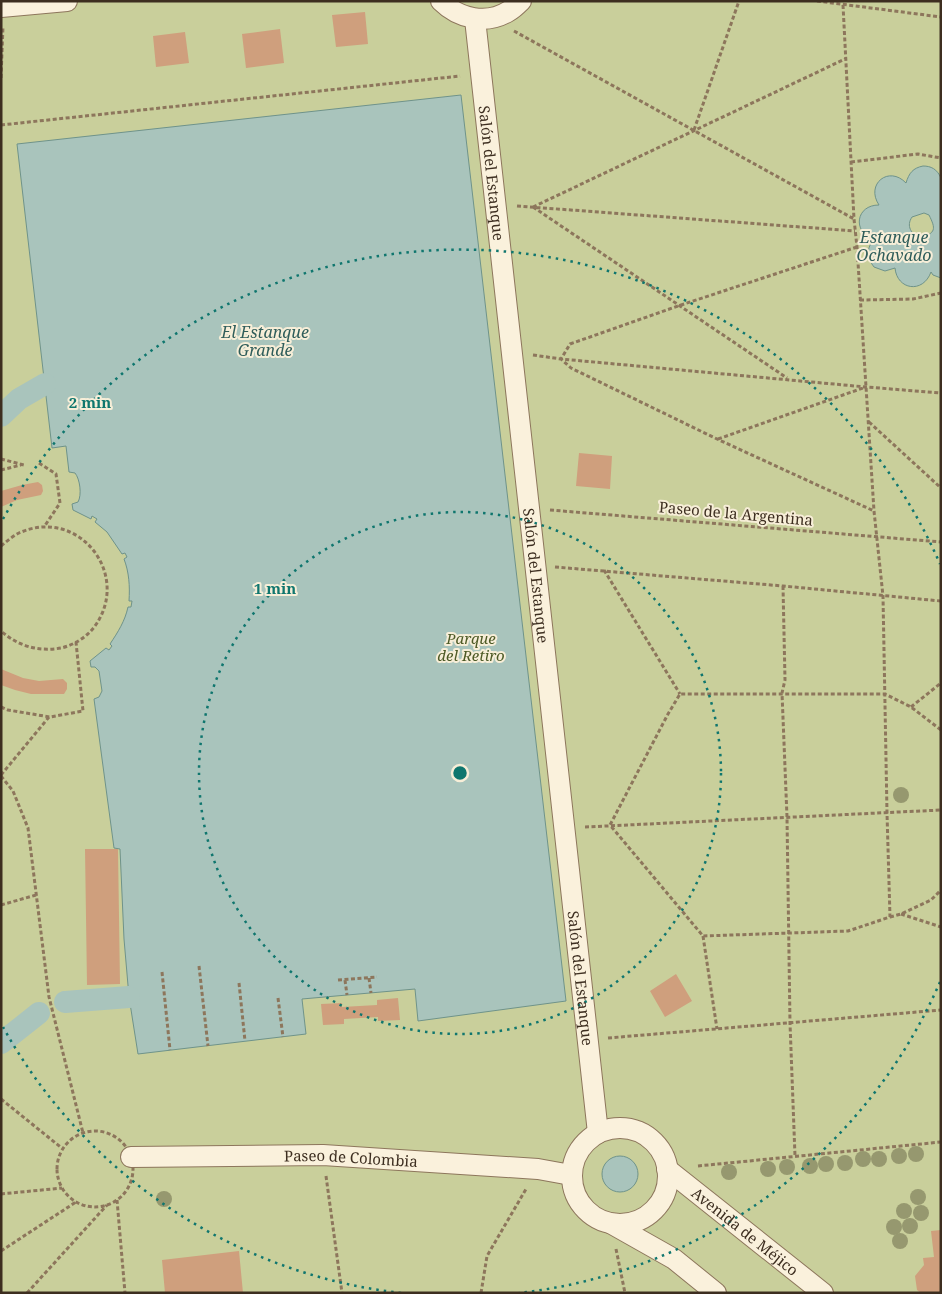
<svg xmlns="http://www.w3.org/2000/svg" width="942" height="1294" viewBox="0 0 942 1294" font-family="'Noto Serif',serif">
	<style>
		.green { fill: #c9cf9b }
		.water { fill: #a9c4bc; stroke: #6f938a; fill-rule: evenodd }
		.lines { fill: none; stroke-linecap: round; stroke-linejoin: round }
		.canal { stroke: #a9c4bc; stroke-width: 22 }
		.building { fill: #cf9f7d }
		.pedestrian-casing { stroke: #8d765c; stroke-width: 22 }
		.path { stroke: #8d765c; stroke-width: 3; stroke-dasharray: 4 2.5; stroke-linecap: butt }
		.pedestrian { stroke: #faf1dc; stroke-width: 20 }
		.tree { fill: #96986f }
		.ring { fill: none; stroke: #0f766e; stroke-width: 2.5; stroke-dasharray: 2.5 5 }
		.labels { text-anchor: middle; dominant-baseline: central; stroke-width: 4; stroke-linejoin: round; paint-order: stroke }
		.street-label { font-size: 15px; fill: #3d2e20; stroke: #f7eed8 }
		.park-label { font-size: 15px; font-style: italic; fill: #4d5a26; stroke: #f7eed8 }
		.water-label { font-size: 16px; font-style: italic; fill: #2f5d5a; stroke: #f7eed8 }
		.centre { fill: #0f766e; stroke: #f7eed8; stroke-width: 2.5 }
		.ring-label { font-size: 15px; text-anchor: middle; font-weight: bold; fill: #0f766e; stroke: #f7eed8; stroke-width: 4; stroke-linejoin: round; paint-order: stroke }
	</style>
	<rect width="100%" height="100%" fill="#f0e4c8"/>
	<path class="green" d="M1 1H941V1293H1Z"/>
	<path class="water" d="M461 95 566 1001 418 1021 415 989 302 999 306 1034 138 1054 129 997 124 939 120 849 114 848 94 699 99 697 102 691 99 671 95 667H91L90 661 106 648 109 650 112 646 110 644C118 632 125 621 128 607H131L132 601H129C130 586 129 572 124 559L127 557 125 553 122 554 107 532 95 522 97 519 92 516 91 519 73 510 72 504 78 502C82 495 80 479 75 473L69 472 66 446 52 448 17 144Z
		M923 166C931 166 937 169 941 178V278L933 275 931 272C923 294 897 290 895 268L885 271 874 267C867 258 866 250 873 240 852 231 856 205 879 205 865 184 889 165 906 183 909 173 913 168 923 166ZM924 213 929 215C936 229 936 233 920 238 911 234 906 226 912 217Z
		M602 1174a18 18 0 1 1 36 0a18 18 0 1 1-36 0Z"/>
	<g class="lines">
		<path class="canal" d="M1 416 19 399 45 384
			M65 1002 129 997
			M1 1043 39 1013"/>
	</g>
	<path class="building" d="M365 12 368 44 336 47 332 15Z
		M280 29 284 63 246 68 242 34Z
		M185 32 189 63 156 67 153 36Z
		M579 453 612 456 610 489 576 486Z
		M38 482 42 485 43 491 41 495 17 500 1 507V491L22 485Z
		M1 669 23 678 39 681 63 679 67 683V689L64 694H31L15 690 1 685Z
		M85 849H118L120 984 87 985Z
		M676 974 692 1001 665 1017 650 991Z
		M398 998 400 1020 378 1021V1017L344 1019V1024L323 1025 321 1004 342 1003V1007L377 1005V1000Z
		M941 1230V1293H921L917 1290 915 1276 924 1265 923 1258 934 1257 931 1231Z
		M239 1251 243 1293H165L162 1260Z"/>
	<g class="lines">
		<defs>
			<g id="pedestrian">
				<path d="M441 1C459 19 487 25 509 11 513 9 517 5 521 1"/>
				<path d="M1 7 67 1"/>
				<path id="s1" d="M475 19 598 1133"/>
				<circle cx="620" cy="1176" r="48"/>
				<path id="s2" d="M131 1157 323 1155 538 1169 571 1175"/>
				<path id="s3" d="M667 1169 823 1293"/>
				<path d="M612 1224 674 1259 716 1293"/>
			</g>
		</defs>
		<use href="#pedestrian" class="pedestrian-casing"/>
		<path class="path" d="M817 1 941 17
			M843 5 854 219 857 247 874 511 883 596 887 813 890 917 848 931 703 936 610 825 668 714 680 694H885L911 707 941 730
			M514 31 854 219
			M1 78 3 26
			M1 125 460 76
			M694 130 739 1
			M851 162 918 154 941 158
			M517 206 855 231
			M533 207 845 59
			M533 207 787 378
			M857 247 678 306 570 344 561 359 571 368 717 439 874 511
			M860 300 913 299 941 293
			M533 355 561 359 866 387 941 393
			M869 422 941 488
			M718 439 863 388
			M1 459 24 465
			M39 463 56 474 60 503 44 527
			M1 470 21 465
			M550 510 941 542
			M1 546C7 541 13 536 19 533 78 506 132 574 95 626 87 637 74 645 61 648 38 652 18 646 1 631
			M555 567 783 586 941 601
			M604 570 680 694
			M783 586 785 680 782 693 787 817 790 1023 795 1156
			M1 707 8 710 50 717 83 711 76 642
			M911 707 941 683
			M1 775 49 717
			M1 776 13 791 28 828 49 997 83 1133
			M585 827 941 810
			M1 905 36 895
			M901 914 941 927
			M890 917 901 914 931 900 941 890
			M703 936 717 1029
			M199 966 208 1046
			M162 972 170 1050
			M369 978 371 993
			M338 980 377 977
			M345 980 347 995
			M239 983 245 1041
			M278 998 283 1037
			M608 1038 941 1010
			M1 1099 63 1149
			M57 1169a38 38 0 1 1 76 0a38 38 0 1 1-76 0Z
			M698 1166 941 1142
			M326 1176 342 1293
			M1 1194 62 1188
			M117 1200 125 1293
			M616 1249 625 1293
			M1 1251 76 1202
			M27 1293 107 1205
			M481 1293 487 1256 526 1189"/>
		<use href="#pedestrian" class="pedestrian"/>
	</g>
	<g class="tree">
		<circle cx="901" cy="795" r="8"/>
		<circle cx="916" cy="1154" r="8"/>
		<circle cx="899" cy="1156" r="8"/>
		<circle cx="863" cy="1159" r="8"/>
		<circle cx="879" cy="1159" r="8"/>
		<circle cx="845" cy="1163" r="8"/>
		<circle cx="826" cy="1164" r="8"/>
		<circle cx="810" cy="1166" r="8"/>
		<circle cx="787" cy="1167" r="8"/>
		<circle cx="768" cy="1169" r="8"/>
		<circle cx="729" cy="1172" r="8"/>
		<circle cx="918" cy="1197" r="8"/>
		<circle cx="164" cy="1199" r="8"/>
		<circle cx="904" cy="1211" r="8"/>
		<circle cx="921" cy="1213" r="8"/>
		<circle cx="910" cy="1226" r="8"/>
		<circle cx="894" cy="1227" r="8"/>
		<circle cx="900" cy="1241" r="8"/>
	</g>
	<g class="ring">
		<circle cx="460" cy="773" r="261"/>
		<path d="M940 982A523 523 0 0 1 519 1293M401 1293A523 523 0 0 1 3 1027M3 519A523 523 0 0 1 940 564"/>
	</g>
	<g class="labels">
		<g class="street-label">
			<text stroke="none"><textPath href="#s1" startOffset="155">Salón del Estanque</textPath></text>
			<text transform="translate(736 513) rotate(5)">Paseo de la Argentina</text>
			<text stroke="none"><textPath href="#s1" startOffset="560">Salón del Estanque</textPath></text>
			<text stroke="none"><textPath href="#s1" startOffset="965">Salón del Estanque</textPath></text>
			<text stroke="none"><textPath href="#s2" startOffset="220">Paseo de Colombia</textPath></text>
			<text stroke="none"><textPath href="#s3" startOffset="100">Avenida de Méjico</textPath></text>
		</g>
		<g class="park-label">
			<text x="471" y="638">Parque<tspan x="471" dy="17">del Retiro</tspan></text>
		</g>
		<g class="water-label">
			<text x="894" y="237">Estanque<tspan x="894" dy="18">Ochavado</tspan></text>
			<text x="265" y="332">El Estanque<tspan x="265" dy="18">Grande</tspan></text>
		</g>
	</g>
	<circle cx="460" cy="773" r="8" class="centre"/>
	<g class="ring-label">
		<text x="90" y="408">2 min</text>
		<text x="275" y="594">1 min</text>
	</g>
	<rect width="942" height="1294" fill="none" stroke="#3d2e20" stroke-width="5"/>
</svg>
